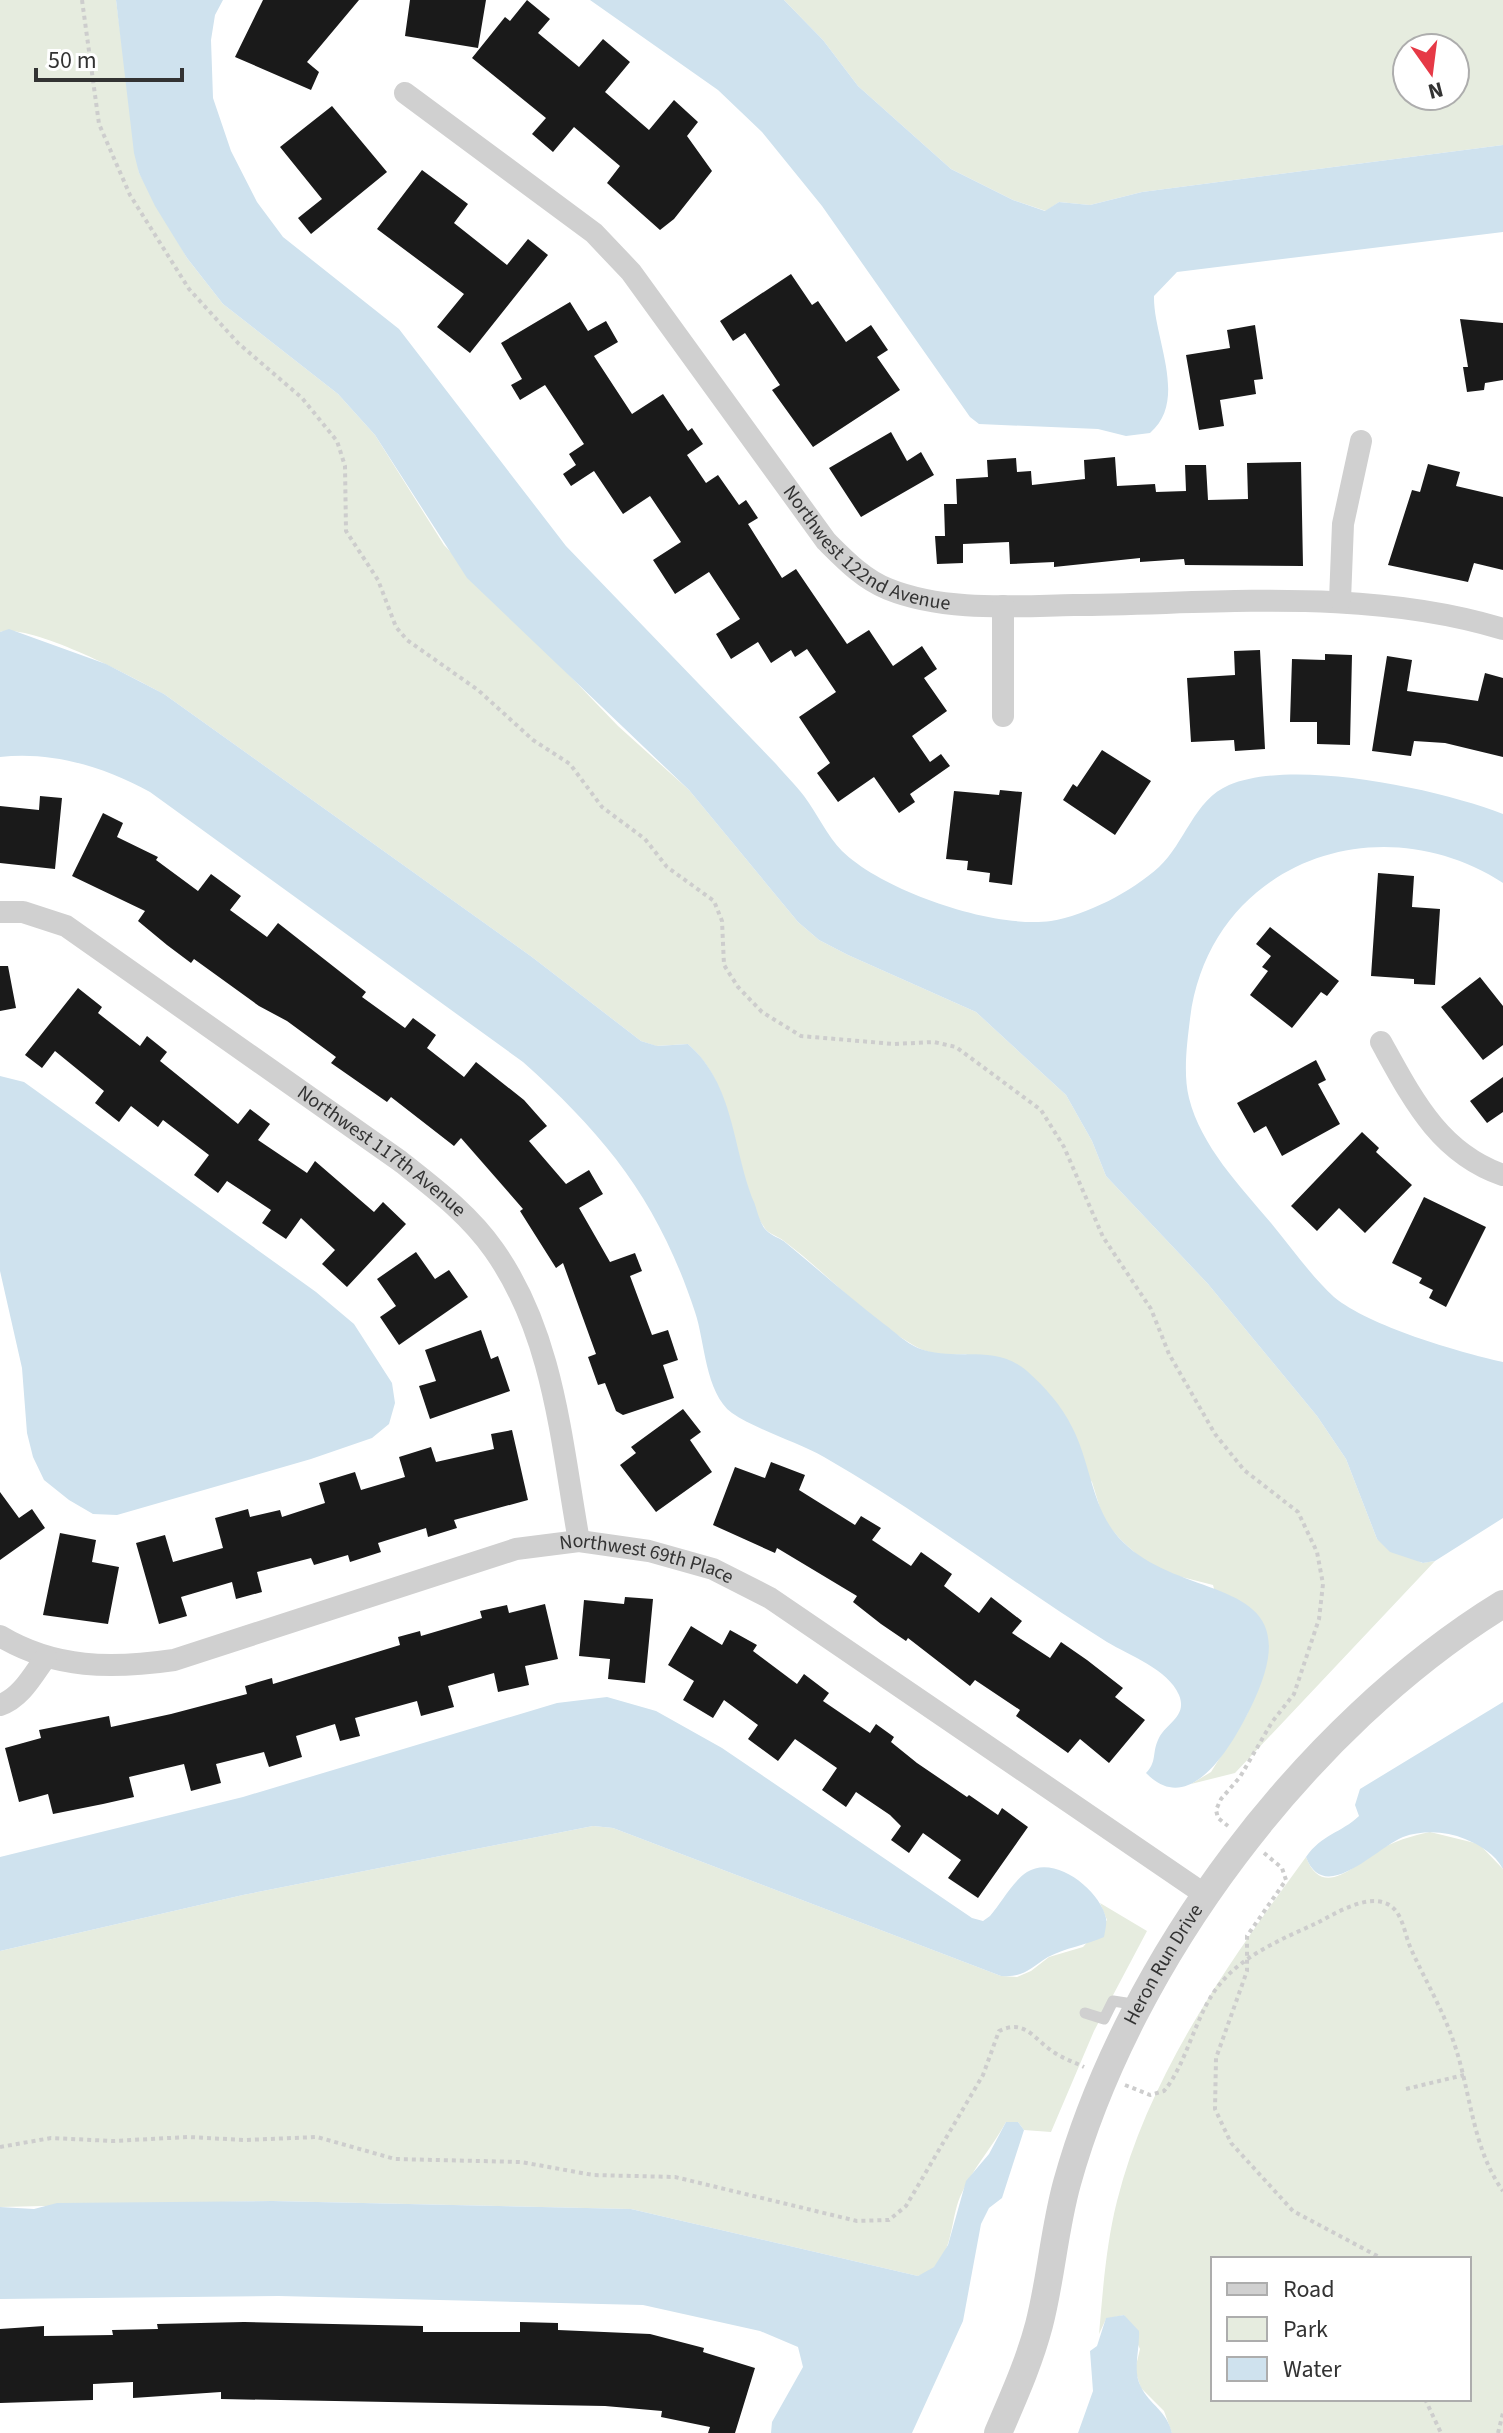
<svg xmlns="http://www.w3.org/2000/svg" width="1503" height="2433" viewBox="0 0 1503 2433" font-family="'Source Sans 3',sans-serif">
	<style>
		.green { fill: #e6ecdf; fill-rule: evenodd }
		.water { fill: #cfe2ee }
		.building { fill: #1a1a1a }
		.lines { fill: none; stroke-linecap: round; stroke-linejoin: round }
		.path { stroke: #cdcdcd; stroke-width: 4; stroke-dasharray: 4 4; stroke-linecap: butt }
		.service { stroke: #d0d0d0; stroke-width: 11 }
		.minor { stroke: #d0d0d0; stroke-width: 22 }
		.tertiary { stroke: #d0d0d0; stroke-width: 28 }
		.labels { text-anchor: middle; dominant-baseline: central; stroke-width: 8; stroke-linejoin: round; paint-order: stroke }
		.street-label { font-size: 20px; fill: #333; stroke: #fff }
	</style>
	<rect width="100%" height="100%" fill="#fff"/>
	<path class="green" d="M0 0H116L139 173 187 258 223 304 338 394 375 435 444 545 618 726 689 790 798 922 819 940 848 955 976 1012 1066 1095 1092 1141 1106 1176 1208 1284 1317 1416 1346 1459 1377 1539 1422 1563 1435 1561 1235 1773 1191 1784 1211 1772 1248 1713 1213 1585 1170 1574 1144 1561 1122 1541 1104 1521 1092 1482 966 1354C947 1356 930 1355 913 1345 865 1317 828 1274 784 1241 778 1236 768 1234 764 1227 727 1170 743 1093 688 1044L656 1046 641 1041 532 957 164 694C132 677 32 623 0 632Z
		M784 0H1503V145L1142 192 1090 205 1059 202 1046 211 1013 200 951 169 858 86 823 40ZM1407 48H1455V96H1407Z
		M593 1826 613 1828 1001 1976 1017 1977 1031 1971 1049 1957 1083 1947 1107 1920 1100 1903 1147 1931 1094 2031 1051 2132 1024 2130 1018 2122H1006C992 2148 972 2169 960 2197 949 2223 954 2267 918 2276L631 2209 272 2201 0 2207V1951L243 1895Z
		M1430 1832 1479 1844 1503 1869V2433H1172L1164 2411 1141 2388 1135 2370 1140 2349 1124 2315 1106 2319 1099 2334C1103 2289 1106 2245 1117 2201 1149 2074 1229 1962 1306 1857 1322 1900 1355 1865 1377 1851 1394 1841 1411 1836 1430 1832ZM1213 2259H1469V2399H1213Z"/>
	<path class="water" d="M116 0H223L215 15 211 40 213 98 231 151 257 202 283 237 399 329 566 546 776 764C785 775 796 785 804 796 817 813 827 836 842 851 883 891 993 929 1051 921 1087 915 1131 892 1159 867 1185 843 1194 800 1229 785 1293 758 1439 789 1503 814V883C1376 801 1209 865 1190 1019 1187 1043 1183 1074 1189 1098 1201 1146 1240 1186 1271 1223 1291 1247 1311 1276 1334 1297 1369 1326 1458 1352 1503 1362V1518L1435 1561 1423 1563 1390 1552 1377 1539 1346 1459 1317 1416 1208 1284 1106 1176 1092 1141 1066 1095 976 1012 848 955 819 940 798 922 689 790 467 578 375 435 338 394 223 304 187 258 155 206 139 173 134 153Z
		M590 0H784L823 40 858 86 951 169 1013 200 1045 211 1059 202 1090 205 1142 192 1503 145V232L1177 272 1154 296C1153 337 1189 400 1150 433L1126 436 1098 429 979 424 970 417 822 206 762 132 718 90Z
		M9 629 106 664 164 694 532 957 641 1041 657 1046 688 1044C735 1085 732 1148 754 1202 757 1210 760 1224 766 1230 771 1236 781 1238 786 1243 819 1270 850 1298 884 1324 895 1332 906 1343 918 1348 957 1363 993 1342 1027 1371 1045 1387 1062 1406 1072 1427 1092 1465 1091 1511 1123 1542 1187 1606 1319 1572 1249 1711 1232 1745 1190 1819 1146 1773 1157 1762 1152 1753 1158 1740 1165 1723 1188 1717 1179 1695 1168 1669 1130 1656 1107 1642 1011 1582 922 1513 824 1457 797 1442 755 1429 732 1413 705 1393 705 1341 695 1312 659 1203 608 1138 523 1062L150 792C105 767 52 751 0 757V632Z
		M0 1076 24 1082 316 1292 354 1324 392 1383 395 1403 389 1424 372 1438 311 1459 117 1515 93 1514 69 1500 44 1480 33 1457 27 1433 22 1368 0 1271Z
		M607 1697 656 1711 722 1748 972 1918 983 1921 990 1916C1001 1903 1013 1881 1027 1872 1055 1854 1100 1890 1106 1918 1107 1924 1105 1931 1104 1937 1086 1945 1065 1948 1048 1957 1030 1968 1024 1978 1001 1976L613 1828 593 1826 243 1895 0 1951V1857L243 1797 557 1703Z
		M1503 1702V1869C1495 1854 1480 1845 1465 1839 1446 1831 1423 1830 1403 1837 1376 1848 1324 1906 1306 1857 1322 1834 1341 1833 1359 1816L1355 1805 1360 1789Z
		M1006 2122H1018L1024 2130 1002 2198 989 2208 981 2224 963 2321 912 2433H771L772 2422 803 2367 798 2347 760 2331 643 2305 279 2296 0 2299V2207L34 2209 57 2203 272 2201 631 2209 918 2276 934 2267 948 2245 966 2181 989 2154Z
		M1124 2315 1139 2331C1140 2350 1132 2370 1141 2387 1150 2405 1167 2411 1172 2433H1078L1093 2391 1090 2351 1097 2346 1106 2318Z"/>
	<path class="building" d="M263 0H359L307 62 319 72 311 90 235 57Z
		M410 0H486L478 48 405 36Z
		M527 0 550 19 538 33 579 67 603 39 630 62 605 92 649 130 674 100 698 122 687 136 712 171 674 219 660 230 607 183 620 166 574 127 553 152 532 134 546 118 472 58 505 17 510 21Z
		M332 106 387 172 311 234 298 218 322 199 280 147Z
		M422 170 468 204 454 223 507 265 528 239 548 255 470 353 437 327 464 294 377 229Z
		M791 274 812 305 818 301 846 342 871 325 888 350 877 357 900 390 813 447 772 390 780 385 745 333 733 341 720 321Z
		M570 302 588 331 606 321 618 342 594 356 632 414 663 394 688 431 692 428 703 444 687 455 706 483 718 475 739 505 746 500 758 518 748 524 782 578 796 569 847 644 869 630 893 666 922 646 937 669 924 678 947 711 912 736 930 762 941 754 950 766 910 794 915 802 899 813 874 777 838 802 817 773 830 763 799 717 836 692 807 649 795 657 791 650 771 663 758 642 731 659 716 634 740 619 709 572 675 594 653 560 681 542 650 496 623 514 594 471 571 486 563 474 576 465 569 454 584 444 545 385 520 400 511 385 522 379 501 343Z
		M1460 319 1503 323V380L1485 383 1484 390 1467 392 1463 367H1468Z
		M1255 325 1263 379 1254 380 1256 394 1220 400 1224 426 1199 430 1186 355 1230 348 1227 330Z
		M891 432 907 461 921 452 934 475 861 517 829 468Z
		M1115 457 1117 486 1155 484 1156 492 1186 491 1185 465H1206L1208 500 1248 499 1247 463 1301 462 1303 566 1185 565 1184 559 1140 562V558L1054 567V562L1010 564 1009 542 963 544V563L937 564 935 536H945L944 504H957L956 479 988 477 987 460 1016 458 1017 472 1031 471 1032 485 1085 479 1084 460Z
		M1428 464 1460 472 1456 486 1503 497V570L1474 563 1468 582 1388 565 1412 490 1420 492Z
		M1260 650 1265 749 1235 751 1234 740 1191 742 1187 678 1235 675 1234 651Z
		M1325 654 1352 655 1350 745 1317 744V722H1290L1292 659 1325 660Z
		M1387 656 1412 660 1407 691 1478 701 1485 673 1503 678V757L1445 743 1414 741 1411 756 1372 751Z
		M1102 750 1151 781 1115 835 1063 800 1073 784 1077 787Z
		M1000 790 1022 792 1012 885 989 882 990 873 967 870 968 861 946 859 954 791 999 795Z
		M40 796 62 798 55 869 0 863V806L39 810Z
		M103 813 123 823 117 837 158 857 156 860 198 891 211 874 241 896 230 910 267 937 278 923 366 992 362 997 405 1028 413 1018 436 1035 427 1048 464 1077 476 1062 524 1100 547 1126 529 1141 566 1184 589 1170 603 1194 579 1208 610 1262 635 1253 642 1271 630 1276 652 1335 668 1330 678 1360 663 1365 674 1398 623 1415 616 1411 605 1383 598 1385 588 1357 596 1354 563 1263 556 1268 520 1211 523 1209 461 1138 454 1146 391 1097 387 1102 331 1063 336 1057 287 1021 259 1006 194 959 191 963 167 945 138 921 145 911 72 876Z
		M1378 873 1414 876 1412 907 1440 909 1435 985 1414 984V979L1371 976Z
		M1270 927 1339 981 1327 996 1321 992 1292 1028 1250 995 1268 971 1262 967 1271 956 1256 944Z
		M0 966H8L16 1008 0 1011Z
		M1480 977 1503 1006V1045L1483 1060 1441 1007Z
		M78 988 102 1007 98 1013 140 1046 147 1036 167 1052 160 1061 238 1124 250 1109 270 1124 258 1140 307 1173 315 1161 374 1212 383 1202 406 1224 347 1287 322 1264 335 1250 301 1218 286 1239 262 1223 271 1210 227 1181 218 1193 194 1175 209 1155 163 1120 158 1127 131 1106 119 1122 95 1103 104 1091 55 1051 42 1068 25 1055Z
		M1316 1060 1326 1080 1318 1084 1340 1124 1282 1156 1266 1126 1254 1133 1237 1103Z
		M1503 1077V1112L1487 1123 1470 1101Z
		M1362 1132 1379 1148 1376 1152 1412 1185 1365 1233 1339 1208 1317 1231 1291 1206Z
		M1424 1197 1486 1227 1446 1307 1429 1298 1433 1290 1419 1283 1422 1278 1392 1263Z
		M416 1252 435 1279 449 1270 468 1297 399 1345 380 1317 396 1306 377 1279Z
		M481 1330 491 1359 498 1356 510 1391 430 1419 419 1386 436 1381 425 1350Z
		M683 1409 701 1432 690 1440 712 1472 656 1512 620 1465 636 1453 631 1447Z
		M512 1430 528 1500 454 1520 457 1528 428 1537 426 1528 378 1543 381 1552 350 1562 348 1555 314 1565 311 1558 257 1572 262 1592 236 1599 232 1582 181 1597 187 1616 159 1624 136 1543 165 1535 173 1562 223 1548 215 1518 248 1509 250 1517 280 1510 282 1517 325 1503 319 1483 355 1472 361 1490 405 1477 399 1457 431 1447 436 1462 494 1449 491 1434Z
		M771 1462 805 1475 799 1490 855 1525 861 1516 881 1528 872 1540 911 1566 921 1552 952 1574 944 1586 979 1613 991 1597 1022 1621 1012 1633 1050 1658 1061 1642 1087 1660 1123 1688 1115 1697 1145 1720 1109 1763 1080 1739 1068 1753 1016 1716 1020 1710 975 1680 970 1686 908 1638 906 1641 881 1624 853 1602 857 1596 777 1548 775 1553 713 1525 735 1467 765 1478Z
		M0 1492 19 1518 32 1509 45 1528 0 1560Z
		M60 1533 96 1540 92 1562 119 1567 108 1624 43 1615Z
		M625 1597 653 1599 645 1683 608 1679 610 1659 579 1656 584 1600 624 1604Z
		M545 1604 558 1659 525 1666 529 1685 498 1692 494 1673 448 1686 454 1707 421 1716 417 1701 355 1718 360 1736 340 1741 335 1724 296 1736 302 1757 269 1767 264 1752 216 1764 221 1783 191 1791 184 1764 129 1777 134 1797 103 1804 53 1814 48 1794 19 1802 5 1748 41 1738 39 1730 109 1716 111 1727 171 1714 247 1694 245 1686 272 1678 273 1684 400 1645 398 1637 420 1631 421 1636 482 1618 480 1611 507 1605 509 1613Z
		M691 1626 722 1645 730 1630 757 1645 753 1651 797 1684 804 1674 829 1693 823 1701 870 1733 876 1724 894 1737 891 1742 917 1763 967 1797 969 1795 998 1815 1002 1808 1028 1827 978 1898 948 1878 961 1860 923 1833 909 1853 891 1840 901 1826 890 1815 856 1792 846 1807 822 1790 837 1768 795 1739 778 1761 748 1739 758 1725 724 1700 713 1718 683 1700 694 1681 668 1665Z
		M244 2322 423 2326V2332H520V2322L558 2323V2330L650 2334 704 2348 703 2352 755 2368 735 2433H708L710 2427 661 2417 662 2411 605 2406 221 2399V2392L133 2398V2382L93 2384V2400L0 2403V2329L44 2326V2336L113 2335 112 2330 158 2329 157 2324Z"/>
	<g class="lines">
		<path class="path" d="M82 0 99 124 130 195 189 289 238 343 302 398 337 441 345 466 346 531 378 580 396 627 407 640 478 690 533 740 570 764 602 807 645 839 667 867 714 901 722 921 724 965 738 987 762 1012 801 1036 894 1044 934 1042 956 1047 1041 1110 1064 1147 1103 1237 1151 1309 1169 1354 1215 1434 1244 1470 1298 1512 1317 1552 1323 1584 1319 1619 1294 1694 1272 1722 1240 1777 1221 1799 1216 1810 1218 1818 1228 1826
			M1264 1853 1282 1868 1286 1880 1247 1936V1971L1216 2058 1215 2109 1231 2143 1293 2211 1383 2259
			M1125 2085 1150 2095 1164 2091C1187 2064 1196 2012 1220 1984 1243 1955 1284 1938 1317 1923 1334 1914 1365 1895 1385 1903 1403 1909 1404 1934 1411 1949 1425 1980 1443 2010 1454 2043 1471 2092 1472 2148 1503 2191
			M1406 2089 1464 2075
			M0 2147 51 2138 113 2141 188 2137 245 2140 317 2137 395 2159 521 2162 593 2175 675 2177 857 2221 889 2220 906 2206 983 2075 999 2031C1026 2018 1034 2040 1055 2053 1064 2059 1074 2062 1084 2067
			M1425 2399 1441 2433
			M1498 2433 1503 2413"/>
		<path class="service" d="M1085 2013 1104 2019 1113 2001 1139 2005"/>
		<g class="minor">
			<path id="s1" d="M405 93 594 233 631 272 826 541C844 559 863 579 888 589 945 612 1014 606 1074 605 1217 604 1365 587 1503 629"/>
			<path d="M1340 600 1343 524 1361 441"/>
			<path d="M1003 716V606"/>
			<path id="s2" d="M0 912H23L66 926 400 1161C434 1188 469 1214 494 1250 554 1335 561 1441 579 1541"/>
			<path d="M1381 1042C1412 1098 1439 1153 1503 1175"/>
			<path id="s3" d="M0 1636C55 1669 112 1669 174 1660L516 1549 579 1541 649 1551 713 1569 770 1598 1204 1894"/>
			<path d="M0 1705C21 1698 33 1675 46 1657"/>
		</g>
		<path class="tertiary" id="s4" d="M998 2433C1013 2398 1029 2363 1039 2325 1051 2279 1054 2230 1067 2183 1129 1960 1306 1725 1503 1604"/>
	</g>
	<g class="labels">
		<g class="street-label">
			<text stroke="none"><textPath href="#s1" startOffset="660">Northwest 122nd Avenue</textPath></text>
			<text stroke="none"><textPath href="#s2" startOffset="456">Northwest 117th Avenue</textPath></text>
			<text stroke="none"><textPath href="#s3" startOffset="672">Northwest 69th Place</textPath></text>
			<text stroke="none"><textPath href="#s4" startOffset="500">Heron Run Drive</textPath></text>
		</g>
	</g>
	<rect x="1211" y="2257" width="260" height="144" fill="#ffffff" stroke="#adadad" stroke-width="2"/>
	<rect x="1227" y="2283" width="40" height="12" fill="#d0d0d0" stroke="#adadad" stroke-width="2"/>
	<text x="1283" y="2297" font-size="24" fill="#333333">Road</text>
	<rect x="1227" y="2317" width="40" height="24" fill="#e6ecdf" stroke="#adadad" stroke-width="2"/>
	<text x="1283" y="2337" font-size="24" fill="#333333">Park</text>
	<rect x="1227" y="2357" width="40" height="24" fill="#cfe2ee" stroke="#adadad" stroke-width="2"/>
	<text x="1283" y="2377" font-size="24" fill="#333333">Water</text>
	<g transform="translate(1431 72) rotate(166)"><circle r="38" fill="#ffffff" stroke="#adadad" stroke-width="2"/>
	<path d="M0-6L14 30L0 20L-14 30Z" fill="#e63946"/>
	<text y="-12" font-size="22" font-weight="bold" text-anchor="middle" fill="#333333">N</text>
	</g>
	<path d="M36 68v12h146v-12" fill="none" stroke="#333333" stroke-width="4"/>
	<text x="48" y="68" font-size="24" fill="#333333" stroke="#ffffff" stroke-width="6" paint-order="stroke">50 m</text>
</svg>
